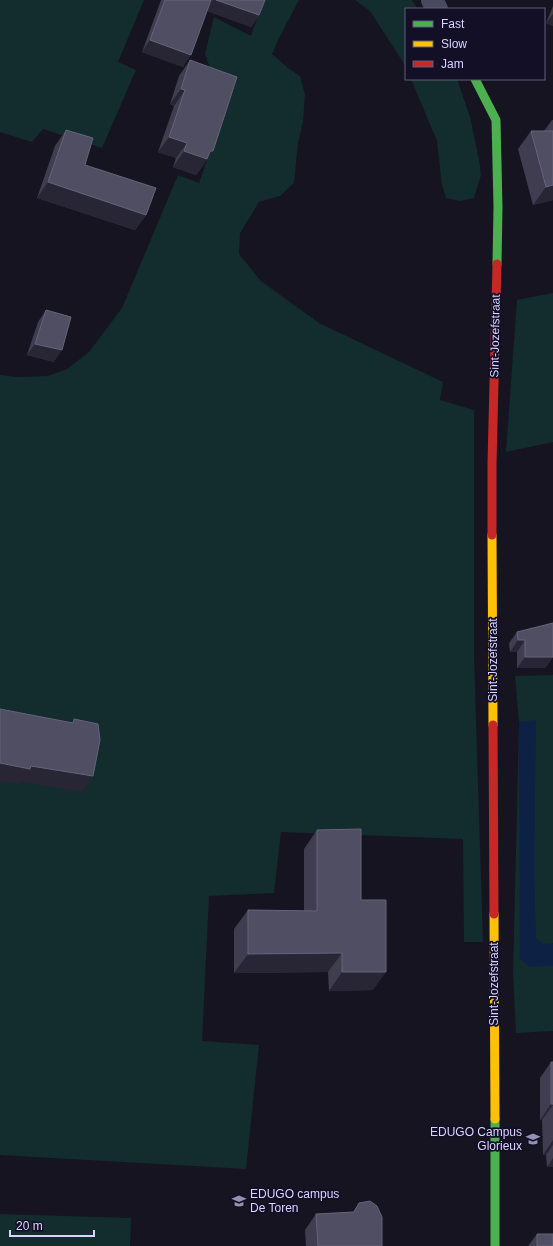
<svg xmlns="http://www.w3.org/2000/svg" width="553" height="1246" viewBox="0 0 553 1246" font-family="Helvetica,sans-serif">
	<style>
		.green { fill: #132c2d }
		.water { fill: #0d2144 }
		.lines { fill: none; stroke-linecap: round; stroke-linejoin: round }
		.street { stroke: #4a4962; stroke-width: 22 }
		.fast { stroke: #4caf50; stroke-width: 9 }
		.slow { stroke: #ffc107; stroke-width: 9 }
		.jam { stroke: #c62828; stroke-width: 9 }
		.wall { fill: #403d50 }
		.shaded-wall { fill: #282635 }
		.building { fill: #504e63; stroke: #66637b }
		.labels { text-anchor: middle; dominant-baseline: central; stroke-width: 3.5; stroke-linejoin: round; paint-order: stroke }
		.street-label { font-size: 12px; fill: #d9d4ff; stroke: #130f26 }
		.poi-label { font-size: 12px; fill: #d9d4ff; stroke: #130f26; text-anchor: end }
	</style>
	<rect width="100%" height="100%" fill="#161421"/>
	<path class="green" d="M0 0H144L118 62 136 70 102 148 43 129 32 142 0 132Z
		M263 0H299L279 38 272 54 288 68 300 76 305 95 303 121 298 143 294 183 280 196 259 202 240 233 239 254 261 281 319 323 443 382 440 400 474 410V657L483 942H464L463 839 281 832 274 893 209 896 202 1041 259 1045 246 1169 0 1155V375L17 377 48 376 67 369 89 352 122 308 178 175 199 183 231 90 210 68 205 54 214 17 251 36Z
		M355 0H412L418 9H406V67L370 11Z
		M411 79H457L470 117 479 160 481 175 474 198 460 201 446 198 442 185 437 141Z
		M553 293V442L506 452 517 300Z
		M553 675V1031L516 1033 513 975 519 722 515 676Z
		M0 1214 131 1218 130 1246H0Z"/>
	<path class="water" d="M536 720 534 868 536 938 543 944 553 943V966L530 967 520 959 519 722Z"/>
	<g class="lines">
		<path class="street" d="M432 0 437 9"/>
		<path class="fast" d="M475 79 496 120 498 207 497 264
			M495 1119V1246"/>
		<path class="slow" d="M492 535 493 725
			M494 914 495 1119"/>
		<path class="jam" d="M492 535V463L497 264
			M493 725 494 914"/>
	</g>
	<path class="wall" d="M161 0H265L259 15 251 27 207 11 183 67 142 52Z
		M553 6V26L546 23Z
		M190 60 213 151 196 175 173 167 176 158 158 152 174 106 170 104 179 76Z
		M552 120H553V200L533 205 518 149 531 131H544Z
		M66 130 85 165 146 215 135 230 37 198 55 146Z
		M46 310 54 362 27 355 38 322Z
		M553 623V657L545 668H517V652H510L509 643 517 632Z
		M317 830 361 900 373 990 329 991 328 972 234 973V929L248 910 304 911V849Z
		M551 1062H553V1167H547L546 1155H543L542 1120H540V1078Z
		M359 1203 382 1246H306L305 1230 316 1214 353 1212Z
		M537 1234 553 1246H528Z"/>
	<path class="shaded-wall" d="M211 0H216L259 15 251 27 204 10Z
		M553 14V26L546 23Z
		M150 40 191 55 183 67 142 52Z
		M181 89 185 90 174 106 170 104Z
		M169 137 187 143 176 158 158 152Z
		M184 151H213L196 175 173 167Z
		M48 182 146 215 135 230 37 198Z
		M553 185V200L533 205 546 187Z
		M35 344 62 350 54 362 27 355Z
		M518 640H525L517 652H510Z
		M525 657H553L545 668H517Z
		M0 763 31 766 93 776 82 792 21 782 19 784 0 781Z
		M342 953 328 972 234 973 248 954Z
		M342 972H386L373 990 329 991Z
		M551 1104 553 1105 542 1120H540Z
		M553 1140V1145L546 1155H543Z
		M553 1158V1167H547Z"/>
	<path class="building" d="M165 0H211L191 55 150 40Z
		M216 0H265L259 15Z
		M190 60 237 77 213 151H210L207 159 184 151 187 143 169 137 185 90 181 89Z
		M66 130 93 138 85 165 156 188 146 215 48 182Z
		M531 131H553V185L546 187Z
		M46 310 71 317 62 350 35 344Z
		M553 623V657H525V640H518L517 632Z
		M0 709 73 723 74 719 98 724 100 740 93 776 31 766 30 769 0 763Z
		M361 829V900H386V972H342V953L248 954V910L317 911V830Z
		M551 1062H553V1104H551Z
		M370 1201 377 1206 382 1217V1246H318L316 1214 354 1212 359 1203Z
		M537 1234H553V1246H537Z"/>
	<defs>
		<symbol id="school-bare" viewBox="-9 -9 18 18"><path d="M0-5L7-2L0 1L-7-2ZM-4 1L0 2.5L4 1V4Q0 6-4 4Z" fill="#9591b1" stroke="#130f26" stroke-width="2.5" paint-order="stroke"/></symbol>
	</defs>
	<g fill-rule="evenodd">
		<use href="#school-bare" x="523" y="1129" width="20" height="20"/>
		<use href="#school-bare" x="229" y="1191" width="20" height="20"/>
	</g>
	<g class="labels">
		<g class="street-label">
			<text transform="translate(495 336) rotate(-89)">Sint-Jozefstraat</text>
			<text transform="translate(493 660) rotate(-90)">Sint-Jozefstraat</text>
			<text transform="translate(494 984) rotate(-90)">Sint-Jozefstraat</text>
		</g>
		<g class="poi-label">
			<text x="522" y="1132">EDUGO Campus<tspan x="522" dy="14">Glorieux</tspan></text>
			<text x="250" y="1194" text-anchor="start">EDUGO campus<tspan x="250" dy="14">De Toren</tspan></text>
		</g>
	</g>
	<rect x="405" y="8" width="140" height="72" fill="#130f26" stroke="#625e7d"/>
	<rect x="413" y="21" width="20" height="6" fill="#4caf50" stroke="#625e7d"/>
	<text x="441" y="28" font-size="12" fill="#d9d4ff">Fast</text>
	<rect x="413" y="41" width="20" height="6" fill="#ffc107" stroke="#625e7d"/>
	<text x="441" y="48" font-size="12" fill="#d9d4ff">Slow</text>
	<rect x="413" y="61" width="20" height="6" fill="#c62828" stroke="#625e7d"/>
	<text x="441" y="68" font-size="12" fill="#d9d4ff">Jam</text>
	<path d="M10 1230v6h84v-6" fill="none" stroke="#d9d4ff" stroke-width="2"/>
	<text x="16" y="1230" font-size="12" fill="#d9d4ff" stroke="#130f26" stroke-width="3" paint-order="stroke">20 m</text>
</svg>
